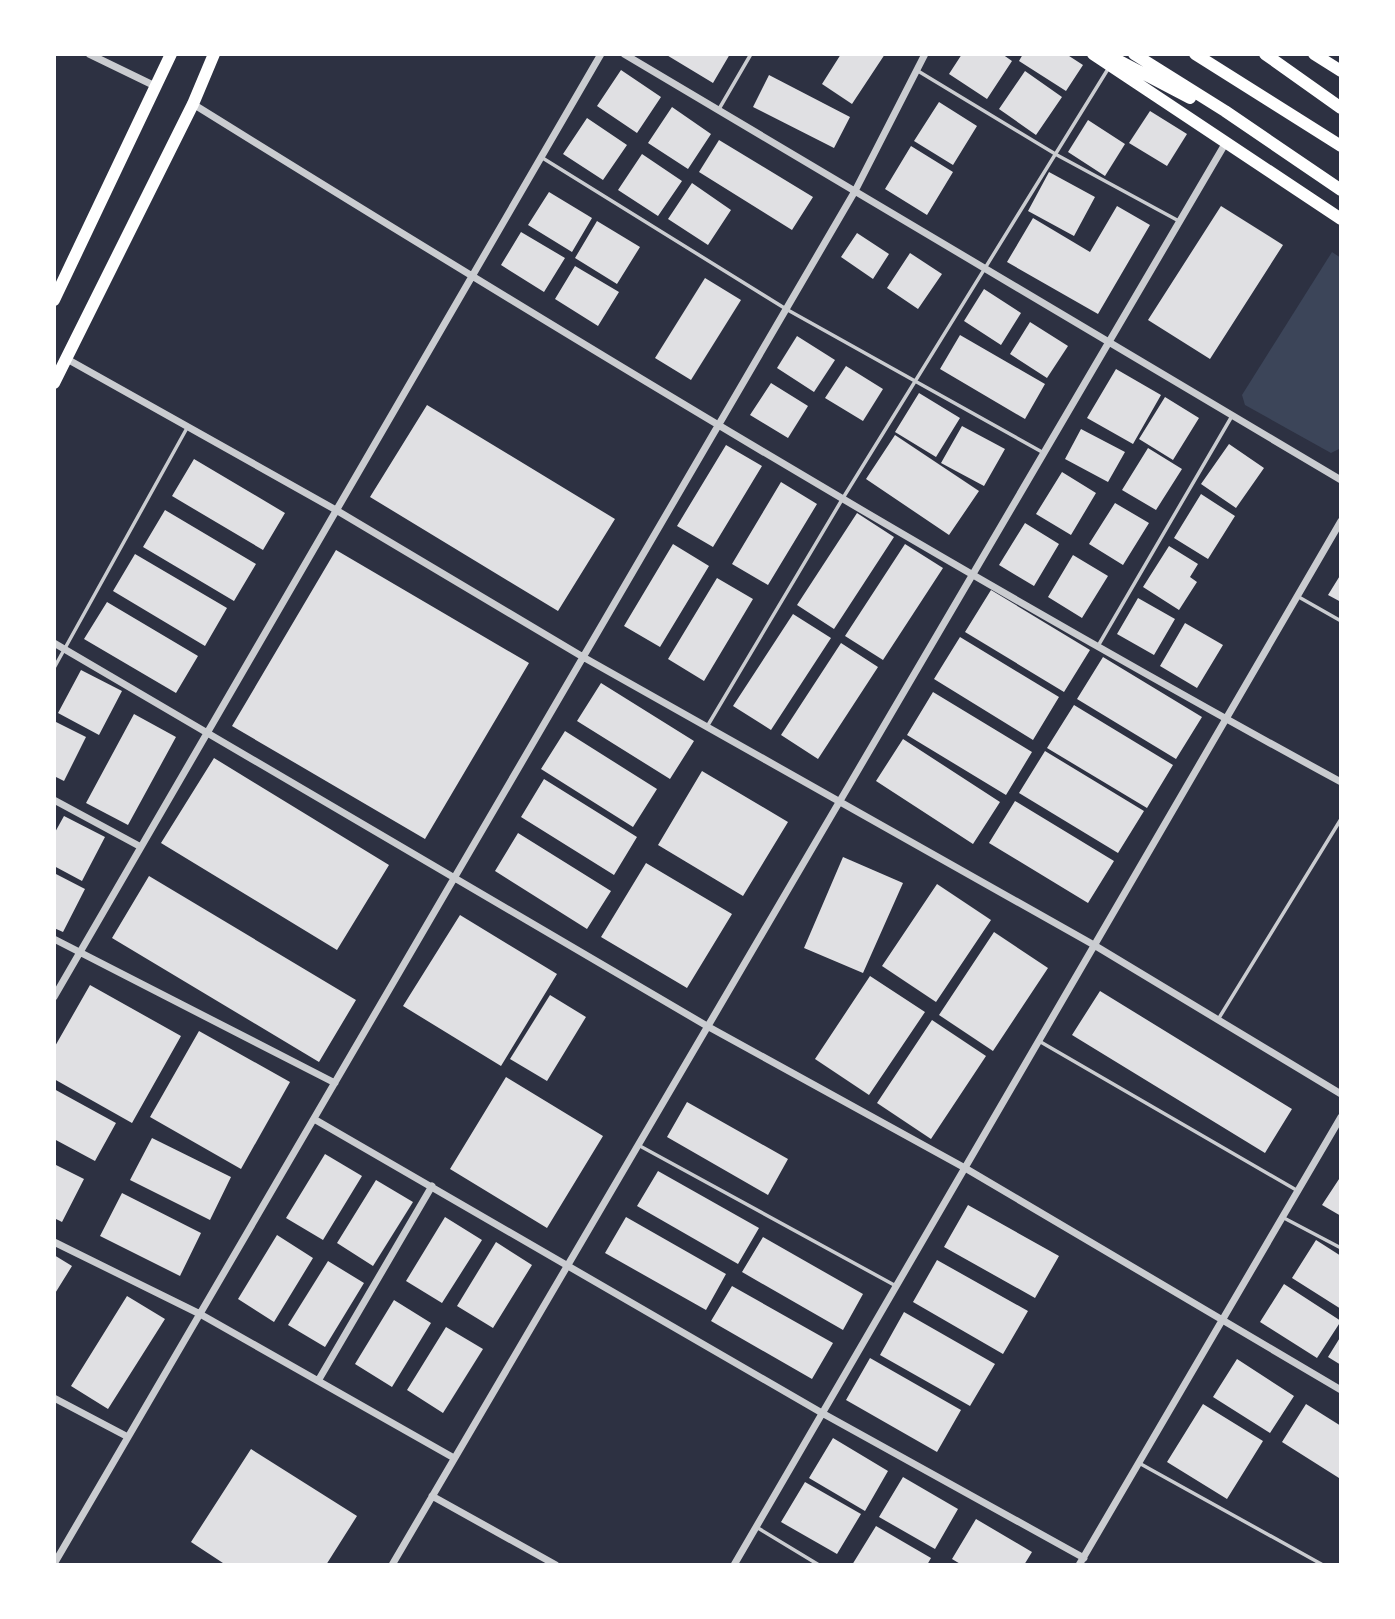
<svg xmlns="http://www.w3.org/2000/svg" width="1395" height="1619" viewBox="0 0 1395 1619" font-family="Ubuntu,sans-serif">
	<style>
		.green { fill: #3c4559 }
		.building { fill: #e0e0e3 }
		.lines { fill: none; stroke-linecap: round; stroke-linejoin: round }
		.service { stroke: #caccd0; stroke-width: 3.5 }
		.minor { stroke: #caccd0; stroke-width: 7 }
		.primary { stroke: #fff; stroke-width: 12 }
	</style>
	<rect width="100%" height="100%" fill="#2d3142"/>
	<path class="green" d="M1332 252 1341 258V448L1331 453 1245 405 1242 395Z"/>
	<path class="building" d="M665 54H730L713 83Z
		M841 54H885L852 104 822 84Z
		M962 54H1002L1012 61 987 99 949 74Z
		M1023 54H1066L1083 65 1066 91 1019 61Z
		M621 70 661 97 637 133 597 106Z
		M1025 71 1062 97 1036 135 999 109Z
		M769 75 850 117 834 148 753 107Z
		M939 102 977 126 953 165 914 141Z
		M672 107 711 134 688 169 648 143Z
		M1150 111 1187 134 1167 166 1129 143Z
		M587 118 627 145 603 180 563 154Z
		M1088 120 1125 144 1105 176 1068 152Z
		M719 140 813 197 792 230 699 172Z
		M911 146 953 172 927 215 885 189Z
		M642 154 682 181 658 216 618 190Z
		M1049 172 1095 197 1074 236 1028 211Z
		M692 183 731 210 708 245 668 219Z
		M549 192 592 218 572 252 528 225Z
		M1117 206 1150 225 1098 314 1007 262 1033 218 1090 252Z
		M1221 206 1283 245 1210 359 1148 320Z
		M597 221 640 247 617 284 575 258Z
		M521 232 565 258 544 292 501 265Z
		M857 233 889 254 873 279 841 257Z
		M910 253 942 274 918 309 887 288Z
		M575 266 619 292 598 326 555 299Z
		M705 278 741 300 691 380 655 358Z
		M984 289 1021 313 1001 345 964 321Z
		M1030 322 1068 346 1047 378 1010 354Z
		M960 335 1045 384 1025 419 940 369Z
		M797 336 835 360 814 392 777 368Z
		M846 366 883 389 863 421 825 398Z
		M1116 369 1161 395 1133 444 1087 418Z
		M771 383 808 406 788 438 750 415Z
		M919 393 960 418 936 457 895 432Z
		M1165 397 1199 418 1173 460 1139 439Z
		M427 405 615 519 558 611 370 497Z
		M962 426 1005 449 984 486 941 463Z
		M1081 429 1125 452 1108 482 1065 459Z
		M895 435 979 491 949 535 866 479Z
		M1229 444 1264 468 1236 508 1201 484Z
		M726 445 762 466 713 547 677 526Z
		M1148 448 1182 469 1156 510 1122 490Z
		M194 459 285 513 263 550 172 496Z
		M1062 472 1096 493 1071 535 1036 514Z
		M781 482 817 504 768 585 732 564Z
		M1201 494 1235 516 1208 559 1174 538Z
		M1115 503 1149 523 1123 565 1089 544Z
		M165 510 256 564 234 601 143 547Z
		M857 513 894 537 834 629 797 605Z
		M1025 523 1059 544 1034 586 999 565Z
		M673 544 709 566 660 647 624 626Z
		M905 544 943 568 883 660 845 636Z
		M1169 546 1198 564 1190 577 1197 582 1179 610 1143 587Z
		M336 550 529 663 425 839 232 726Z
		M135 554 227 608 205 646 113 591Z
		M1073 555 1108 576 1082 618 1048 597Z
		M1341 574V602L1328 595Z
		M717 578 753 599 704 681 668 659Z
		M991 590 1090 650 1064 692 965 632Z
		M1138 598 1175 619 1154 655 1117 634Z
		M107 602 198 656 176 693 84 639Z
		M793 614 831 638 771 730 733 706Z
		M1185 623 1223 645 1197 688 1160 666Z
		M960 637 1059 697 1033 740 934 679Z
		M841 643 878 667 818 759 781 735Z
		M1103 657 1202 717 1176 759 1077 699Z
		M81 670 122 691 99 735 58 713Z
		M601 683 694 741 670 779 577 721Z
		M933 692 1032 752 1006 795 907 735Z
		M1074 705 1173 765 1147 808 1047 748Z
		M134 714 176 737 128 825 86 803Z
		M54 721 86 737 64 781 54 776Z
		M565 731 657 789 633 827 541 769Z
		M903 739 1000 802 973 844 876 781Z
		M1045 751 1144 811 1118 853 1019 793Z
		M214 758 389 865 337 950 161 843Z
		M702 771 788 822 743 896 658 845Z
		M544 779 637 837 614 875 521 817Z
		M1015 801 1114 861 1088 903 989 843Z
		M64 816 105 837 82 881 54 866V834Z
		M518 833 611 891 587 929 495 871Z
		M843 857 903 883 863 973 804 948Z
		M646 863 732 914 687 988 601 937Z
		M54 873 85 889 63 932 54 928Z
		M149 876 356 1000 319 1062 112 938Z
		M937 884 991 920 936 1002 882 966Z
		M460 915 557 974 501 1066 403 1006Z
		M994 932 1048 968 993 1051 939 1015Z
		M870 976 925 1012 869 1095 815 1059Z
		M90 985 181 1036 132 1123 54 1079V1048Z
		M1100 991 1292 1109 1265 1153 1072 1035Z
		M550 995 586 1017 547 1081 510 1059Z
		M932 1020 986 1056 931 1139 877 1103Z
		M199 1031 290 1082 241 1169 150 1117Z
		M506 1077 603 1136 547 1228 450 1169Z
		M54 1089 116 1123 95 1161 54 1139Z
		M687 1102 788 1159 768 1195 667 1137Z
		M152 1138 231 1177 210 1220 130 1180Z
		M325 1154 362 1176 323 1240 286 1218Z
		M54 1164 84 1179 62 1222 54 1218Z
		M658 1171 759 1228 738 1264 637 1206Z
		M1341 1176V1216L1322 1205Z
		M376 1180 413 1202 373 1266 337 1243Z
		M122 1193 201 1233 180 1276 100 1236Z
		M968 1205 1059 1256 1035 1298 944 1247Z
		M445 1217 482 1240 442 1303 406 1281Z
		M626 1217 726 1274 706 1310 605 1253Z
		M277 1235 313 1258 274 1322 238 1299Z
		M763 1237 863 1294 843 1330 742 1272Z
		M1316 1240 1341 1256V1309L1292 1278Z
		M496 1242 532 1265 493 1328 457 1306Z
		M54 1255 72 1266 54 1295Z
		M937 1260 1028 1311 1003 1354 913 1302Z
		M328 1261 364 1283 325 1347 288 1325Z
		M1284 1284 1341 1321 1317 1358 1260 1322Z
		M732 1286 833 1343 812 1379 711 1321Z
		M127 1296 165 1319 108 1409 71 1386Z
		M394 1300 431 1323 392 1387 355 1364Z
		M904 1312 995 1364 970 1406 880 1355Z
		M446 1327 483 1349 443 1413 407 1390Z
		M1341 1336V1365L1328 1357Z
		M870 1358 961 1410 937 1452 846 1400Z
		M1237 1359 1294 1396 1270 1433 1213 1397Z
		M1203 1404 1263 1441 1227 1499 1167 1462Z
		M1306 1404 1341 1426 1339 1478 1282 1442Z
		M833 1438 888 1471 865 1511 809 1478Z
		M251 1449 357 1516 326 1565H226L191 1542Z
		M903 1477 958 1509 935 1549 879 1517Z
		M805 1482 861 1514 837 1554 781 1522Z
		M976 1519 1032 1552 1024 1565H962L952 1559Z
		M876 1526 931 1558 927 1565H852Z"/>
	<g class="lines">
		<path class="service" d="M918 71 1057 155 1177 220
			M719 109 751 54
			M541 157 786 309 1042 452
			M1297 596 1341 621
			M1098 646 1232 416
			M54 668 187 428
			M708 725 843 498 1108 69
			M1219 1018 1341 819
			M1039 1041 1298 1191
			M640 1146 896 1286
			M1284 1218 1341 1248
			M1139 1463 1323 1565
			M758 1528 819 1565"/>
		<path class="minor" d="M89 54 155 86
			M624 54 1341 480
			M193 104C570 338 950 569 1341 782
			M67 359 336 510 583 657 1094 945 1341 1094
			M54 643 707 1026 965 1168 1341 1390
			M54 800 141 847
			M54 939 335 1083
			M54 997 601 54
			M314 1119 822 1413 1084 1558
			M54 1242 200 1314 454 1458
			M318 1381 432 1186
			M54 1398 128 1437
			M432 1496 556 1565
			M54 1564 855 191 925 54
			M392 1565 1225 144
			M734 1565 1341 521
			M1079 1565 1341 1117"/>
		<path class="primary" d="M1093 54 1341 219
			M1106 54 1190 98
			M1134 54 1225 111 1341 190
			M1195 54 1341 146
			M1265 54 1341 108
			M1314 54 1341 71
			M54 300 171 54
			M54 383 193 104 214 54"/>
	</g>
	<rect width="1395" height="1619" fill="none" stroke="#ffffff" stroke-width="112"/>
</svg>
